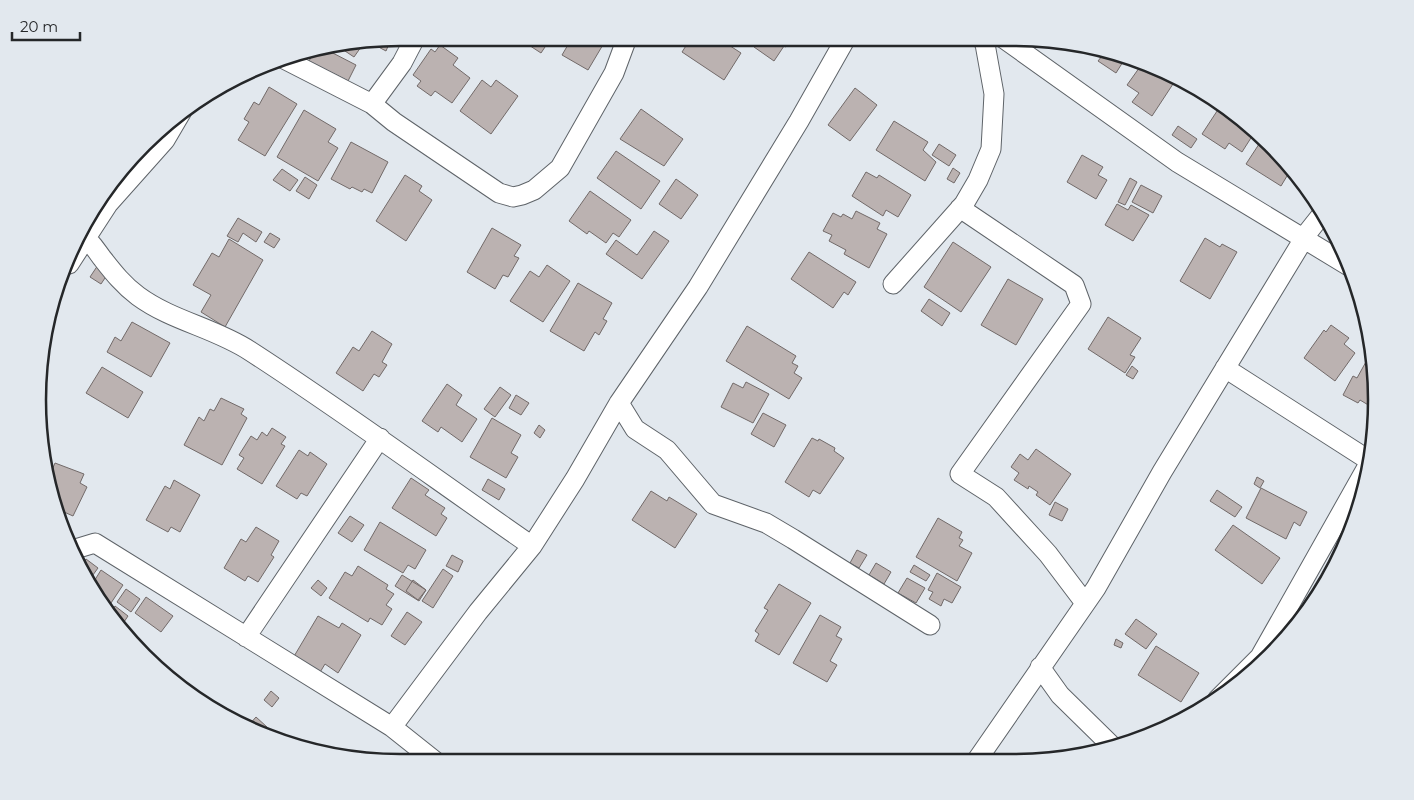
<svg xmlns="http://www.w3.org/2000/svg" width="1414" height="800" viewBox="0 0 1414 800" font-family="Montserrat,sans-serif">
	<style>
		.building { fill: #bbb2b1; stroke: #726a69 }
		.lines { fill: none; stroke-linecap: round; stroke-linejoin: round }
		.street-casing { stroke: #5e6368; stroke-width: 21 }
		.street { stroke: #fff; stroke-width: 19 }
		.rim { fill: none; stroke: #252729; stroke-width: 2.5 }
	</style>
	<rect width="100%" height="100%" fill="#e2e8ee"/>
	<path class="building" d="M397 38 393 45 389 44 386 51 371 43Z
		M518 38H551L541 53Z
		M572 38H595L604 43 588 70 562 55Z
		M691 38H718L741 53 724 80 682 52Z
		M760 38H792L786 47 784 46 774 61 754 47Z
		M358 44 361 47 354 57 339 47Z
		M440 45 458 58 453 65 470 78 452 103 435 91 431 96 417 86 421 81 413 75 431 49 435 52Z
		M1088 47 1108 50 1126 57 1116 73 1098 61 1102 56Z
		M327 50 356 65 348 81 309 61 314 52Z
		M1142 64 1173 84 1152 116 1132 102 1139 93 1127 85Z
		M482 80 491 87 496 80 518 96 491 134 460 111Z
		M269 87 297 104 265 156 238 140 249 122 244 119 254 102 259 105Z
		M855 88 877 105 850 141 828 125Z
		M1221 105 1256 130 1242 152 1229 143 1225 149 1202 134Z
		M641 109 683 139 664 166 620 139Z
		M304 110 336 129 328 142 338 148 318 181 277 157Z
		M894 121 928 142 923 150 936 162 925 181 876 150Z
		M1178 126 1197 139 1191 148 1172 135Z
		M1263 138 1285 162 1282 166 1290 171 1281 186 1246 164Z
		M351 142 388 162 372 193 364 189 362 192 352 187 350 189 331 179Z
		M939 144 956 155 949 166 932 155Z
		M616 151 660 181 641 209 597 178Z
		M1082 155 1103 167 1098 175 1107 180 1096 199 1067 182Z
		M953 168 960 173 954 183 947 179Z
		M282 169 298 180 290 191 273 180Z
		M866 172 877 178 879 175 911 195 898 217 886 210 883 216 852 196Z
		M405 175 422 186 419 191 432 200 406 241 376 221Z
		M305 177 317 185 309 199 296 191Z
		M1130 178 1137 182 1125 205 1118 202Z
		M676 179 698 195 681 219 659 204Z
		M1141 185 1162 196 1153 213 1132 202Z
		M590 191 631 220 619 237 613 233 606 243 589 231 587 234 569 221Z
		M1117 204 1128 210 1131 205 1149 215 1133 241 1105 225Z
		M856 211 880 223 877 229 887 234 869 268 844 254 846 250 829 241 832 235 823 231 833 213 841 217 843 214 852 219Z
		M238 218 262 232 256 242 243 233 238 242 227 236Z
		M492 228 521 245 514 256 519 258 508 277 503 275 495 289 467 272Z
		M654 231 669 241 642 279 606 254 616 240 637 255Z
		M270 233 280 239 274 248 264 242Z
		M1205 238 1220 247 1222 244 1237 252 1210 299 1180 281Z
		M229 239 263 260 225 327 201 312 211 295 193 285 212 253 219 257Z
		M953 242 991 267 961 312 924 287Z
		M809 252 856 282 848 295 844 292 833 308 791 279Z
		M98 265 109 272 101 284 90 277Z
		M547 265 570 281 543 322 510 301 530 271 539 277Z
		M1008 279 1043 299 1016 345 981 325Z
		M578 283 612 303 603 319 607 321 599 335 595 332 584 351 550 331Z
		M929 299 950 313 942 326 921 311Z
		M1108 317 1141 338 1130 355 1135 357 1125 373 1088 349Z
		M132 322 170 343 151 377 107 352 115 337 121 341Z
		M1331 325 1349 338 1344 344 1355 353 1335 381 1304 358 1324 330 1326 332Z
		M747 326 796 356 792 363 798 366 794 373 802 378 789 399 726 361Z
		M372 331 392 344 382 362 387 365 379 377 374 374 363 391 336 373 353 347 359 351Z
		M1372 351 1376 377 1375 409 1360 400 1358 403 1343 395 1353 376 1357 378Z
		M1132 366 1138 371 1133 379 1126 375Z
		M102 367 143 392 128 418 86 393Z
		M746 382 769 394 753 423 721 407 733 383 743 388Z
		M447 384 462 395 456 405 477 419 462 442 441 427 438 432 422 421Z
		M500 387 511 395 495 417 484 409Z
		M516 395 529 403 521 415 509 408Z
		M221 398 244 409 241 414 247 418 222 465 184 445 199 417 204 421 210 409 214 411Z
		M763 413 786 425 774 447 751 434Z
		M492 418 521 435 511 453 518 457 506 478 470 457Z
		M539 425 545 430 540 438 534 433Z
		M272 428 286 437 281 444 285 446 262 484 237 469 244 458 239 455 251 436 257 440 262 432 267 436Z
		M812 438 818 441 819 439 835 448 834 451 844 458 820 494 813 490 809 497 785 482Z
		M1036 449 1071 474 1050 505 1036 495 1038 492 1029 486 1028 489 1014 480 1019 473 1011 467 1020 454 1028 460Z
		M299 450 308 456 310 452 327 464 307 496 301 493 297 499 276 486Z
		M55 463 84 474 80 483 87 487 73 516 64 512 61 519 49 469 52 470Z
		M1257 477 1264 481 1260 488 1254 484Z
		M411 478 429 490 425 495 445 508 441 514 447 518 436 536 392 508Z
		M488 479 505 489 499 500 482 490Z
		M174 480 200 495 180 532 171 527 168 532 146 520 165 486 170 489Z
		M1261 488 1307 512 1300 526 1294 522 1286 539 1246 518Z
		M1217 490 1242 507 1235 517 1210 501Z
		M651 491 667 501 669 497 697 514 675 548 632 520Z
		M1055 502 1068 509 1062 521 1049 515Z
		M350 516 364 525 352 542 338 533Z
		M938 518 962 532 959 538 963 540 959 546 972 553 957 581 916 557Z
		M380 522 426 550 415 569 408 565 403 573 364 550Z
		M1233 525 1280 558 1262 584 1215 550Z
		M256 527 279 541 271 555 274 557 258 582 248 576 245 581 224 568 241 539 246 542Z
		M857 550 867 555 859 568 850 563Z
		M452 555 463 561 458 572 446 566Z
		M86 559 98 568 90 579 82 565Z
		M876 563 891 572 884 584 869 575Z
		M914 565 930 575 926 581 910 572Z
		M358 566 388 585 386 589 394 594 386 605 392 609 382 625 370 618 368 622 329 598 345 572 352 576Z
		M443 569 453 576 433 608 422 601Z
		M101 570 123 585 111 603 101 596 93 583Z
		M937 573 961 587 952 603 944 599 941 606 929 599 933 592 928 590Z
		M402 575 426 590 419 601 395 586Z
		M907 578 925 588 916 603 898 593Z
		M318 580 327 588 321 596 311 588Z
		M413 580 426 590 418 600 406 591Z
		M779 584 811 603 779 655 755 641 759 634 755 631 768 610 764 608Z
		M126 589 140 599 131 612 117 602Z
		M146 597 173 616 161 632 135 613Z
		M115 606 128 616 120 628 111 612Z
		M407 612 422 622 405 645 391 636Z
		M820 615 841 627 836 636 842 639 830 661 837 665 827 682 793 663Z
		M318 616 339 628 342 623 361 635 338 673 325 664 319 674 293 658Z
		M1136 619 1157 634 1146 649 1125 634Z
		M1116 639 1123 643 1121 648 1114 645Z
		M1156 646 1199 673 1181 702 1138 675Z
		M271 691 279 698 272 707 264 700Z
		M256 717 267 727 262 732 248 726Z"/>
	<g class="lines">
		<defs>
			<path id="street" d="M1003 38 1177 162 1349 266
				M282 58 372 104 394 122 499 193 513 197 522 195 534 190 560 168 614 73 627 38
				M372 104 402 63 415 38
				M960 208 1074 285 1081 304 960 474 996 497 1048 554 1085 603
				M82 235C90 240 96 250 102 258 113 272 123 285 138 296 172 321 215 328 250 351 346 413 438 481 532 546
				M69 264 108 204 165 140 182 111
				M893 284 964 204 978 180 991 149 994 94 985 44 981 38
				M1225 368 1370 461
				M619 403 635 429 667 450 713 504 766 523 793 539 930 625
				M72 550 95 543 392 727 436 762
				M246 637 380 438
				M1040 667 1060 695 1113 747
				M1217 700 1260 657 1370 462
				M392 727 478 612 532 546 575 479 619 403 698 287 799 121 846 38
				M977 760 1096 588 1162 472 1308 232 1323 213"/>
		</defs>
		<use href="#street" class="street-casing"/>
		<use href="#street" class="street"/>
	</g>
	<path d="M0 0H1414V800H0ZM400 46H1014A354 354 0 0 1 1368 400V400A354 354 0 0 1 1014 754H400A354 354 0 0 1 46 400V400A354 354 0 0 1 400 46Z" fill="#e2e8ee" fill-rule="evenodd"/>
	<path class="rim" d="M400 46H1014A354 354 0 0 1 1368 400V400A354 354 0 0 1 1014 754H400A354 354 0 0 1 46 400V400A354 354 0 0 1 400 46Z"/>
	<path d="M12 32v8h68v-8" fill="none" stroke="#252729" stroke-width="2.5"/>
	<text x="20" y="32" font-size="15" fill="#252729" stroke="#e2e8ee" stroke-width="4" paint-order="stroke">20 m</text>
</svg>
